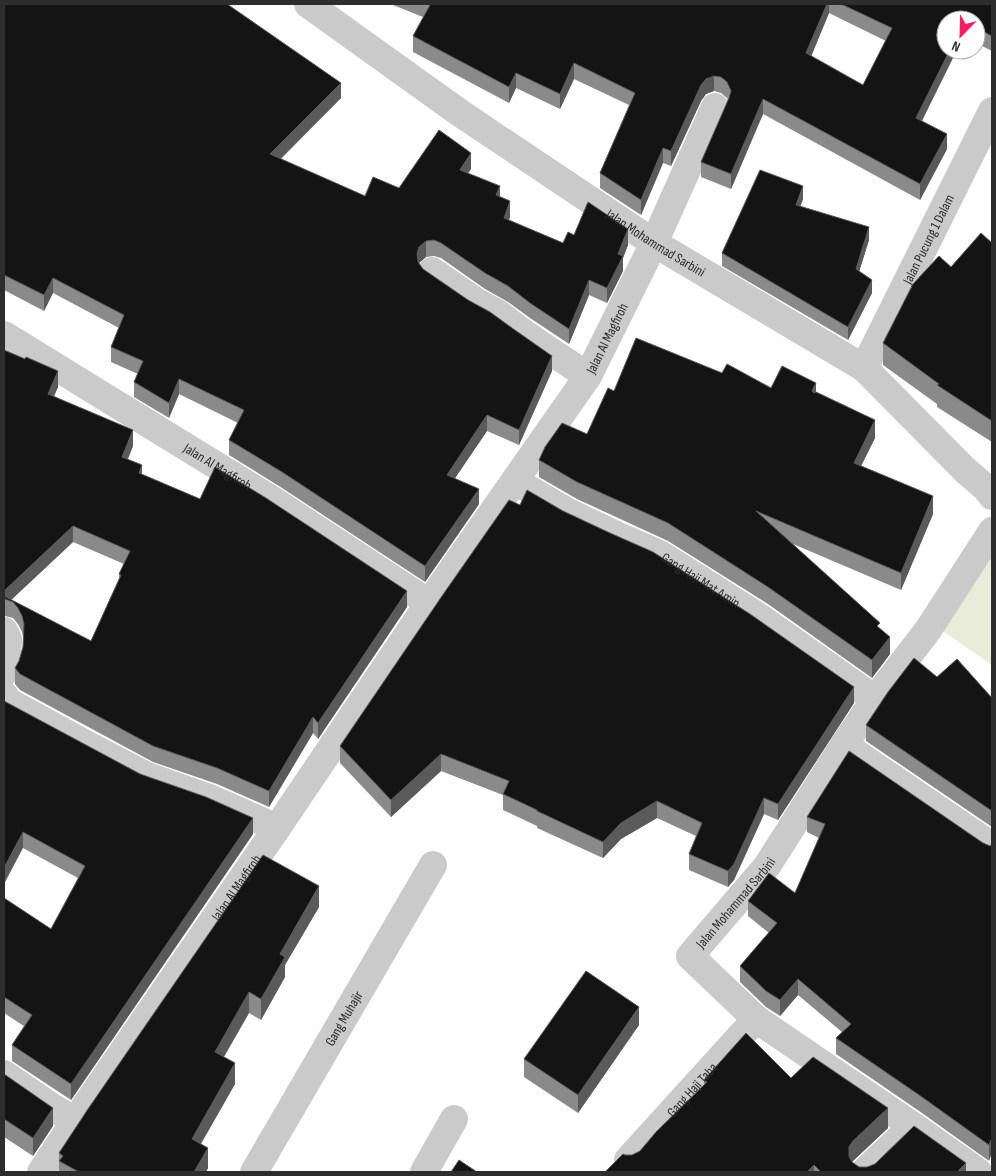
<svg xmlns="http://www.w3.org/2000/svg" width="996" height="1176" viewBox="0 0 996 1176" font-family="'Sofia Sans Condensed',sans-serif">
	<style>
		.green { fill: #e8ecd9 }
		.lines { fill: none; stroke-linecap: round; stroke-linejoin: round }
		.street { stroke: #cacaca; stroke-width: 28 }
		.wall { fill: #8a8a8a; fill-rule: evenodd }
		.shaded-wall { fill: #5a5a5a }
		.building { fill: #141414; stroke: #5a5a5a }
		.labels { text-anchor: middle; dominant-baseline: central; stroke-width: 5; stroke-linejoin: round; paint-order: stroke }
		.street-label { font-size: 14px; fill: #2d2d2d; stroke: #fff }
	</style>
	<rect width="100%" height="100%" fill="#fff"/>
	<path class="green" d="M992 532V665L937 627Z"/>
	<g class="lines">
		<g class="street">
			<path id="s1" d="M308 4 460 113 654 243 864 368 965 470 986 488 992 496"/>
			<path d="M432 271 477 302 499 314 521 331 541 345 588 376"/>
			<path id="s2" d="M4 335 274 501 429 603"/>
			<path id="s3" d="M864 368 992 111"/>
			<path id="s4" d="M515 481 570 513 616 535 660 554 709 585 759 617 875 699"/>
			<path d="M4 631 8 639 7 662 4 673"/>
			<path d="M4 695 9 702 93 748 147 776 212 799 277 828"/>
			<path d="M844 745 992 846"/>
			<path d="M4 1074 52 1107 75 1121"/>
			<path id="s5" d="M628 1160 756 1019"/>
			<path id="s6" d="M41 1172 75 1121 277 828 429 603 588 376 654 243 715 107"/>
			<path id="s7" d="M254 1172 433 865"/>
			<path d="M424 1172 454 1119"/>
			<path d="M864 1172 913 1126"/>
			<path id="s8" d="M978 1172 913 1126 756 1019 690 956 767 866 844 745 875 699 928 630 992 531"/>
		</g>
	</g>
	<path class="wall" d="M4 4 341 98 281 159 365 196 399 188 471 169 468 173 500 197 510 217 509 220 563 243 574 235 628 245 623 258V271L607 303 589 295 569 344 530 318 508 302 485 289 441 258 434 256 426 257 419 263 423 269 552 371 519 445 487 431 455 478 479 504 425 582 282 488 229 455V440L238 423 179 394 169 418 134 397V382L138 374 111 362V347L119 328 53 293 44 311 4 290Z
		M393 4H992V51L978 44 976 20H946L922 121 947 149 920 200 763 114 731 189 701 177V162L728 100 727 98 721 93 714 91 706 94 701 101 671 166 663 163 641 215 600 188V173L629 105 574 79 560 109 516 88 509 103 413 52V36L423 17 393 5ZM829 13 886 41 863 85 811 56Z
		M803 199 800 207 869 240 859 271 872 293 848 340 722 266V253Z
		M992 243V442L937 407V404L883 365V343Z
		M4 350 25 359 58 387 54 396 133 446 128 459 142 474 407 607 318 739 313 733 269 807 217 784 153 762 20 690 15 684V668L19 661 23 647V637L22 632 18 624 13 618 5 616H4ZM73 542 124 564 119 574V579L91 641 11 600Z
		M722 373 771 388 816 392 875 438 861 466 933 514 901 590 793 544 880 629 890 654 872 678 768 604 668 541 577 499 539 477V460L587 434 614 391Z
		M937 677 992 698V827L866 741V725Z
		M4 701 253 834 71 1100 12 1061V1045L24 1026 4 1013V898L51 929 78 878 23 848Z
		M854 703 778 820 764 814 734 880 728 887 689 870V854L696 836 657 818 621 839 603 858 537 828V826L503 810V795L441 771 391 817 340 763V746Z
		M807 817 983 843 990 846 989 1161 922 1113 836 1054V1038L842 1032 798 995 780 1016 766 1007 740 982V966L769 933 748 916V901L795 893 819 838 807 832Z
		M319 907 285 965V977L261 1020 249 1013 224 1057 235 1084 201 1144 208 1168 206 1172H59V1153Z
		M639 1025 578 1113 524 1077V1059Z
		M4 1074 53 1126 33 1156 4 1137Z
		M791 1078 888 1128 853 1161 852 1162 859 1167 966 1172H605L625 1155H632L640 1151 704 1085V1080Z"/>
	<path class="shaded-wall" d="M827 4H829V13L806 69V53Z
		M978 29V44L976 49V33Z
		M950 50H957L916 133V118Z
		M574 63V79L560 109V94Z
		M516 73V88L509 103V87Z
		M714 76V91L706 94 701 101 671 166V151L701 85 706 79Z
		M341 83V98L270 169V154Z
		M763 99V114L731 189V174Z
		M947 134V149L920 200V184Z
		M663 148V163L641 215V200Z
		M471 153V169L460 185V170Z
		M500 186V201L496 195Z
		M803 186V199L796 218V205Z
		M510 201V217L504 233V218Z
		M869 227V240L856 282V269Z
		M628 229V245L623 258V271L607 303V288L618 254Z
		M426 241V257L419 263 417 269V254L419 247Z
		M53 278V293L44 311V295Z
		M589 280V295L569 344V329Z
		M872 280V293L848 340V327Z
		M552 356V371L519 445V430Z
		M58 371V387L48 410V394Z
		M179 379V394L169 418V403Z
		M816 383V401L812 391Z
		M487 415V431L447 490V475Z
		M875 420V438L854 480V463Z
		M133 430V446L122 473V457Z
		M142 465V481L139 473Z
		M479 489V504L425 582V566Z
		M933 496V514L901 590V573Z
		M73 526V542L10 601 5 599 4 600V591Z
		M407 591V607L318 739V723Z
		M890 637V654L872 678V660Z
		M854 687V703L778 820V804Z
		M313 717V733L269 807V791Z
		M441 754V771L391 817V800Z
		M764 798V814L734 880 728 887V871Z
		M657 801V818L621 839 603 858V842L621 823Z
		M253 818V834L71 1100V1084Z
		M23 832V848L4 884V868Z
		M319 886V907L285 965V977L261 1020V999L280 954Z
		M798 979V995L780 1016V1000Z
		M249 992V1013L215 1072V1052Z
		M639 1007V1025L578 1113V1095Z
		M235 1063V1084L192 1159V1139Z
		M53 1108V1126L33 1156V1138Z
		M888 1108V1128L853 1161 849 1167V1147L853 1141Z
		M992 1138V1153L989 1161V1145Z
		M208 1148V1168L206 1172H194Z
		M966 1163V1172H957Z
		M814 1165V1172H807Z"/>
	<path class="building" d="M4 4H227L341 83 270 154 365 196 373 177 399 188 439 130 471 153 460 170 500 186 496 195 510 201 504 218 563 243 568 232 574 235 588 202 628 229 618 254 623 256 607 288 589 280 569 329 530 303 508 286 485 273 441 243 434 240 426 241 419 247 417 254 418 262 423 269 468 300 490 312 512 328 552 356 519 430 487 415 447 475 479 489 425 566 282 472 229 440 244 410 179 379 169 403 134 382 143 361 111 347 124 315 53 278 44 295 4 275Z
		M427 4H827L806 53 863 85 892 28 841 4H992V36L978 29 976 33V20H946V50H950L916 118 947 134 920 184 763 99 731 174 701 162 729 98 731 91 727 82 721 77 714 76 706 79 701 85 671 151 663 148 641 200 600 173 635 93 574 63 560 94 516 73 509 87 413 36 430 5Z
		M760 170 803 186 796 205 869 227 856 269 872 280 848 327 722 253Z
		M981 233 992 243V421L937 385 939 384 883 343 913 284 939 256 951 267Z
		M636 338 722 373 727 364 771 388 782 366 816 383 812 391 814 393 816 392 875 420 854 463 933 496 901 573 756 511 880 623 877 626 890 637 872 660 768 587 668 523 577 482 539 460 545 447 562 423 587 434 608 388 614 391Z
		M4 350 25 359 26 357 58 371 48 394 133 430 122 457 142 465 139 473 200 499 215 467 266 498 407 591 318 723 313 717 269 791 217 768 153 746 20 674 15 668 19 661 23 647 24 624 22 616 18 608 13 602 5 599 4 600V596L91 641 121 575 119 574 130 551 73 526 4 591Z
		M527 490 563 511 610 533 653 552 750 614 854 687 778 804 764 798 734 864 728 871 689 854 702 823 657 801 621 823 603 842 537 811V810L503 794 509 781 441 754 391 800 340 746 442 596 509 500 520 505Z
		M914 658 937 677 957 659 992 698V811L866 725 888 692Z
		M4 701 140 774 206 797 253 818 71 1084 12 1045 32 1015 4 997V898L51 929 85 866 23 832 4 868Z
		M849 751 983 843 990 846 992 845V1138L989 1145 922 1097 836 1038 851 1024 798 979 780 1000 766 991 740 966 777 923 748 901 769 873 795 893 825 824 807 817Z
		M263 855 319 886 280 954 285 957 261 999 249 992 215 1052 235 1063 192 1139 208 1148 194 1172H79L59 1161 63 1156 59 1153 88 1109Z
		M586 971 639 1007 578 1095 524 1059Z
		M746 1033 791 1078 813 1057 888 1108 853 1141 849 1147V1156L852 1162 859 1167H867L875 1164 914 1126 966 1163 957 1172H821L814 1165 807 1172H605L623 1154 625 1155H632L640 1151 656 1132 707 1082 704 1080Z
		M4 1074 53 1108 33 1138 4 1119Z
		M459 1160 477 1172H451Z"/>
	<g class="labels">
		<g class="street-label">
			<text stroke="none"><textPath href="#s3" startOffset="144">Jalan Pucung 1 Dalam</textPath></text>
			<text stroke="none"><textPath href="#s1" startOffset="422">Jalan Mohammad Sarbini</textPath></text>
			<text stroke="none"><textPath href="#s6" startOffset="1008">Jalan Al Magfiroh</textPath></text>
			<text stroke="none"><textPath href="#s2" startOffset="251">Jalan Al Magfiroh</textPath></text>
			<text stroke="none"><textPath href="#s4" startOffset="211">Gang Haji Mat Amin</textPath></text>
			<text stroke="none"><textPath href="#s6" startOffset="345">Jalan Al Magfiroh</textPath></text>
			<text stroke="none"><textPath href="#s8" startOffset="431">Jalan Mohammad Sarbini</textPath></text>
			<text stroke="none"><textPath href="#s7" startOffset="178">Gang Muhajir</textPath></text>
			<text stroke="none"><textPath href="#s5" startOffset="95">Gang Haji Taba</textPath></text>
		</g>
	</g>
	<rect width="996" height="1176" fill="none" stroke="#2d2d2d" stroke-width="10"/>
	<g transform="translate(961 35) rotate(203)"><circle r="24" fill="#ffffff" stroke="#ababab"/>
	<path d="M0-4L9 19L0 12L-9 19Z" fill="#f71c61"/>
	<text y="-8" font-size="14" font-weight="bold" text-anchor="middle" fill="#2d2d2d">N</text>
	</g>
</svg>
